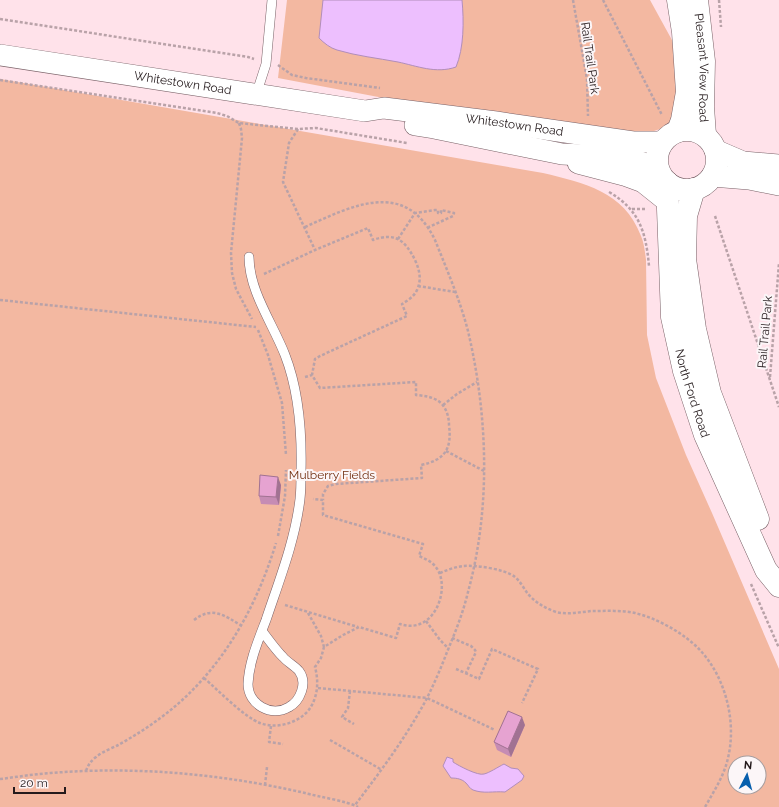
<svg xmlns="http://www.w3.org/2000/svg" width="779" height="807" viewBox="0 0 779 807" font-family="Raleway,sans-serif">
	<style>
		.green { fill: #f3b8a1; fill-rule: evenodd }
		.water { fill: #edbffe; stroke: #b18eba }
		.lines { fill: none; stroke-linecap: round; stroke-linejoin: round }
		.service-casing { stroke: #796167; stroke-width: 10 }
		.tertiary-casing { stroke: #796167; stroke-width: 22 }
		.secondary-casing { stroke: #796167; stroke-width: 23 }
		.path { stroke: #b9a2a8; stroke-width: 2.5; stroke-dasharray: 3 2; stroke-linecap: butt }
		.service { stroke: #fff; stroke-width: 9 }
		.tertiary { stroke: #fff; stroke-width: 21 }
		.secondary { stroke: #fff; stroke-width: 22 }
		.wall { fill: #c68cb4 }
		.shaded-wall { fill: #a17292 }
		.building { fill: #e6a3d1; stroke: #a17292 }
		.labels { text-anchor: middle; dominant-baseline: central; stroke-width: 4; stroke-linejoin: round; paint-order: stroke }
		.street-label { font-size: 12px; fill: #241a1c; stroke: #fcf6f8 }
		.park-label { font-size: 12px; fill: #722f10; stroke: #fcf6f8 }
	</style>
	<rect width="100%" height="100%" fill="#ffe2ea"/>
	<path class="green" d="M287 0H650L678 51 680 95 673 121 660 129 645 134 389 99 278 78Z
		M0 79 543 173C584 183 624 191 641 236 644 243 645 252 646 260L647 335 656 378 686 455 712 513 779 669V807H0ZM735 763H759V787H735Z"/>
	<path class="water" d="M323 0H462C464 21 464 48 456 67 436 74 417 66 398 62 377 58 357 56 337 50 330 48 324 43 319 38Z
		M447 757 453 759V762C459 766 478 776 484 774 489 773 498 767 504 764L511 768 518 769 524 776 522 780 505 792C493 791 484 794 473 790 469 788 469 786 466 783 462 779 457 778 451 778L443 766Z"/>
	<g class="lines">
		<defs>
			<path id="service" d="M256 95 266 64 272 0
				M249 257C249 291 273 324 285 355 299 391 302 434 301 472 301 480 301 490 300 499 295 541 279 581 266 620 258 641 249 662 248 684 248 704 271 718 289 707 300 701 308 683 299 671 295 666 287 662 283 657 275 649 269 640 262 631"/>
			<g id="tertiary">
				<path id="s1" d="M0 55 365 111 384 108 496 122 633 142H663"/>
				<path d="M415 125 434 128 562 154 625 157 658 168"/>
				<path d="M715 150 743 162 779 165"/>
				<path d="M578 163 624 175 643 182 668 202"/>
				<path d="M712 176 749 179 779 185"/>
			</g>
			<g id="secondary">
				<path d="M678 0 683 32 687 92 682 120 678 131"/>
				<path id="s2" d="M697 0 704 61 703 107 705 135"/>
				<circle cx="687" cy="160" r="30"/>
				<path id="s3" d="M667 182 672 317 684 371 705 435 766 570 779 586"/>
				<path d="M694 189 686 216 685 259 695 329 710 393 758 519"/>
			</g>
		</defs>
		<use href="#service" class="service-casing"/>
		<use href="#tertiary" class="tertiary-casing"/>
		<use href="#secondary" class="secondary-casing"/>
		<path class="path" d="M573 0 587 79 588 116
			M603 0 662 115
			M719 0 721 27
			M0 19 248 57 254 59
			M278 65 292 75 306 78 380 88
			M0 80 217 113 227 116 239 123 298 129 316 128 407 143
			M239 123 241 129 242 138 231 253 232 273 236 289 252 319
			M298 129 289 143 283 182 315 250
			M609 192C640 210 646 233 649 266
			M632 209H647
			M715 216 779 407
			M305 227C352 206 405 178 435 240 447 270 460 300 468 331 488 416 491 508 468 592 463 613 455 633 447 652 441 668 434 684 426 700 406 737 381 771 355 805
			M398 239 415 213 435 210H438V213H441V210L454 213 453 216 429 227
			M264 274 315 250 368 228 373 240C395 232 405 240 415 260 420 271 422 281 416 292 413 297 407 301 402 304L407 316 320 356 315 359 312 375
			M418 286 455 292
			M0 300 256 327
			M258 330 268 355 282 403 286 455
			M305 377 312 375 320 388 416 382V395C426 396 435 397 442 404 447 410 449 418 449 425 452 449 445 460 421 465L422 478 336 484 328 486 323 494V500
			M770 377 779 263
			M443 405 457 394 477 382
			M446 451 484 471
			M278 536 285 496 286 470
			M440 573C447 570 455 567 463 566 476 565 505 569 515 577 521 582 524 589 528 594 536 603 545 608 556 612 568 615 580 612 592 611 606 611 621 610 635 613 656 618 682 632 698 648 725 675 737 721 728 758 724 776 714 791 705 807
			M751 584 779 648
			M285 605 358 627
			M308 613 321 636 324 647
			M194 620C212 606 224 615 242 626
			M426 621 440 640 449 649
			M452 638 471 646 475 650 476 652 466 673
			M456 669 479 679 492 649 538 669 522 703
			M204 678C218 690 244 717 260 723 276 729 296 724 308 711 318 698 319 682 315 667L321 658 324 647 343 635 359 627 396 638 400 624C407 626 415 627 422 623 440 615 449 582 435 566 431 561 425 559 419 556L423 544 323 515V500L313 499
			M318 688 427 698 495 730
			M350 691 348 708 342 717 354 724
			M271 726 269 742 283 744
			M330 740 382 770
			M86 771C88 765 91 761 96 757 103 751 113 748 120 744 134 736 147 728 159 719 218 676 255 612 276 543
			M0 779C17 777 34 774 51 773 137 766 222 774 305 793 319 797 347 801 358 807
			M265 785 267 767"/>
		<use href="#service" class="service"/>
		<use href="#tertiary" class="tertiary"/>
		<use href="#secondary" class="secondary"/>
	</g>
	<path class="wall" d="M281 485 279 505 261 504 259 496Z
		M525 725 511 757 497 750 494 742Z"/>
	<path class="shaded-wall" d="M278 477 281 485 279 505 276 497Z
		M522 717 525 725 511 757 508 749Z"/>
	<path class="building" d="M260 475 278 477 276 497 259 496Z
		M508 711 522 717 508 749 494 742Z"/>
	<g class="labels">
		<g class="street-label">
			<text transform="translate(590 58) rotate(82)">Rail Trail Park</text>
			<text stroke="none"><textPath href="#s2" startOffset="68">Pleasant View Road</textPath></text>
			<text stroke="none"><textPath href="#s1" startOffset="185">Whitestown Road</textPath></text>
			<text stroke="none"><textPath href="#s1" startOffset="520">Whitestown Road</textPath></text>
			<text transform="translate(765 332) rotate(-85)">Rail Trail Park</text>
			<text stroke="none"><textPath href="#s3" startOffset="214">North Ford Road</textPath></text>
		</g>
		<g class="park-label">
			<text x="332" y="475">Mulberry Fields</text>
		</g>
	</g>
	<g transform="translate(747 775) rotate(6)"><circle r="19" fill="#fcf6f8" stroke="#a69ea0"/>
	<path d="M0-3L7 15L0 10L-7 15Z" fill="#085fad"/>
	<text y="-6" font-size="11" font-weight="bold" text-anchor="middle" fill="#241a1c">N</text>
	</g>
	<path d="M14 787v6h51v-6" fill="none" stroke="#241a1c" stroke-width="2"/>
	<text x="20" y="787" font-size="12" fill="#241a1c" stroke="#fcf6f8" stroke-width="3" paint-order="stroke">20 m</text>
</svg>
